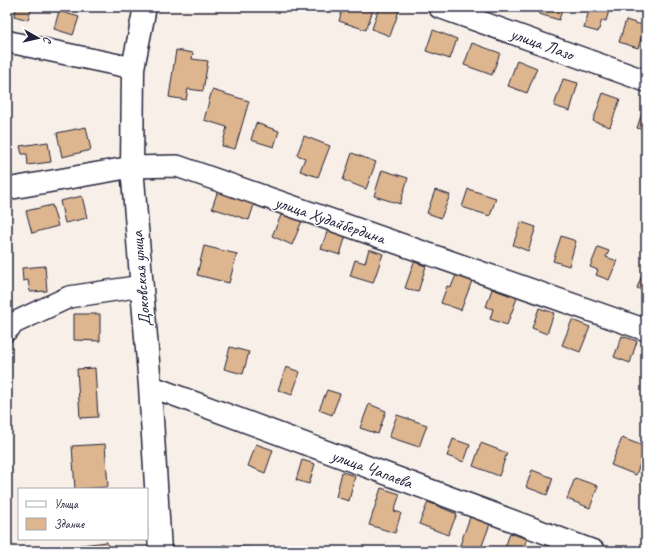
<svg xmlns="http://www.w3.org/2000/svg" width="653" height="558" viewBox="0 0 653 558" font-family="Caveat,sans-serif">
	<style>
		.building { fill: #ddb58e; stroke: #22223b }
		.lines { fill: none; stroke-linecap: round; stroke-linejoin: round }
		.minor-casing { stroke: #22223b; stroke-width: 24 }
		.major-casing { stroke: #22223b; stroke-width: 25 }
		.minor { stroke: #fff; stroke-width: 21 }
		.major { stroke: #fff; stroke-width: 22 }
		.labels { text-anchor: middle; dominant-baseline: central; stroke-width: 3; stroke-linejoin: round; paint-order: stroke }
		.street-label { font-size: 17px; fill: #22223b; stroke: #fff }
	</style>
	<rect width="100%" height="100%" fill="#f8f0e8"/>
	<filter id="ink" filterUnits="userSpaceOnUse"><feTurbulence type="fractalNoise" baseFrequency=".025" numOctaves="2"/><feDisplacementMap in="SourceGraphic" scale="8" xChannelSelector="R" yChannelSelector="G"/><feConvolveMatrix kernelMatrix="1 2 1 2 8 2 1 2 1" color-interpolation-filters="sRGB"/></filter>
	<g filter="url(#ink)">
		<path class="building" d="M17 7H32L28 20 14 16Z
			M343 7H374L366 30 339 21Z
			M379 7H388L399 11 390 36 372 29Z
			M542 7H563L559 20 539 14Z
			M590 7H610L606 21 602 20 598 32 584 28Z
			M59 11 79 17 73 35 54 29Z
			M626 20 645 26 638 48 619 42Z
			M433 30 457 39 450 59 426 51Z
			M472 43 500 53 492 75 464 65Z
			M176 50 193 53 192 59 208 61 203 91 188 89 186 100 169 97Z
			M517 60 537 68 527 93 508 86Z
			M563 79 578 83 570 111 554 106Z
			M212 90 249 101 235 149 222 146 227 127 204 120Z
			M603 93 620 99 610 127 593 121Z
			M644 107 646 108V131L637 128Z
			M256 123 279 131 274 147 251 140Z
			M86 127 91 150 62 157 57 133Z
			M304 136 330 146 318 177 300 171 305 158 297 155Z
			M48 142 51 162 28 165 27 154H22L20 146Z
			M352 153 376 162 366 189 343 180Z
			M382 170 408 178 400 204 374 196Z
			M219 187 256 199 249 220 212 208Z
			M468 189 496 198 490 216 462 207Z
			M435 190 450 195 441 218 427 213Z
			M82 196 87 218 65 223 60 201Z
			M52 205 58 226 32 233 26 211Z
			M282 213 302 221 292 245 272 236Z
			M521 222 536 227 528 251 513 245Z
			M328 229 346 235 340 255 321 249Z
			M561 236 576 241 569 266 553 261Z
			M204 246 237 254 229 283 197 275Z
			M598 247 609 251 606 257 617 261 609 280 596 275 598 270 590 267Z
			M369 249 383 254 373 283 350 276 355 260 365 263Z
			M414 262 426 266 418 292 405 288Z
			M646 264V292L637 288Z
			M45 266 47 291 30 292 28 280 23 281 22 268Z
			M456 275 472 281 461 310 441 303 447 286 451 287Z
			M492 289 517 298 507 325 490 319 493 309 486 307Z
			M539 308 554 313 547 334 532 328Z
			M74 314H100V341L74 340Z
			M572 320 590 327 580 352 562 345Z
			M622 336 637 341 630 363 614 357Z
			M230 347 249 352 243 374 224 369Z
			M286 367 300 372 292 395 278 390Z
			M95 368 98 417 80 418 77 369Z
			M327 390 340 394 332 415 319 410Z
			M369 404 386 411 378 434 360 428Z
			M397 415 427 425 419 447 389 437Z
			M622 438 646 447 636 475 611 465Z
			M453 439 470 445 464 462 447 456Z
			M481 443 507 453 499 476 473 466Z
			M105 444 108 487 75 489 72 446Z
			M256 444 273 450 265 473 248 466Z
			M302 460 315 464 309 484 296 480Z
			M532 470 553 478 547 495 526 487Z
			M342 472 355 476 349 501 336 497Z
			M575 478 598 486 590 508 567 499Z
			M381 488 400 494 394 511 401 513 395 533 369 525Z
			M428 502 457 514 448 535 419 524Z
			M470 517 490 524 480 551H476L460 545Z
			M510 533 527 539 522 551H504Z
			M107 542 109 551H73V546Z
			M223 545 250 548V551H222Z"/>
		<g class="lines">
			<defs>
				<path id="minor" d="M439 7 646 81
					M7 41 14 43 133 68
					M7 189 132 167 177 166 646 330
					M7 330 14 323 69 297 142 286
					M150 386 594 551"/>
				<path id="major" d="M145 7 133 68 132 167 150 386 160 551"/>
			</defs>
			<use href="#minor" class="minor-casing"/>
			<use href="#major" class="major-casing"/>
			<use href="#minor" class="minor"/>
			<use href="#major" class="major"/>
		</g>
	</g>
	<g class="labels">
		<g class="street-label">
			<text transform="translate(542 44) rotate(20)">улица Лазо</text>
			<text transform="translate(330 220) rotate(19)">улица Худайбердина</text>
			<text transform="translate(141 279) rotate(-95)">Доковская улица</text>
			<text transform="translate(372 469) rotate(20)">улица Чапаева</text>
		</g>
	</g>
	<rect width="653" height="558" fill="none" stroke="#fff" stroke-width="24"/>
	<rect x="12" y="12" width="629" height="534" fill="none" stroke="#22223b" stroke-width="1.5" filter="url(#ink)"/>
	<rect x="18" y="488" width="130" height="52" fill="#ffffff" stroke="#a7a7b1"/>
	<rect x="26" y="501" width="20" height="6" fill="#ffffff" stroke="#a7a7b1"/>
	<text x="54" y="508" font-size="12" fill="#22223b">Улица</text>
	<rect x="26" y="518" width="20" height="12" fill="#ddb58e" stroke="#a7a7b1"/>
	<text x="54" y="528" font-size="12" fill="#22223b">Здание</text>
	<g transform="translate(38 38) rotate(98)" stroke="#ffffff" stroke-width="3" paint-order="stroke">
	<path d="M0-3L7 15L0 10L-7 15Z" fill="#22223b"/>
	<text y="-6" font-size="11" font-weight="bold" text-anchor="middle" fill="#22223b">С</text>
	</g>
</svg>
